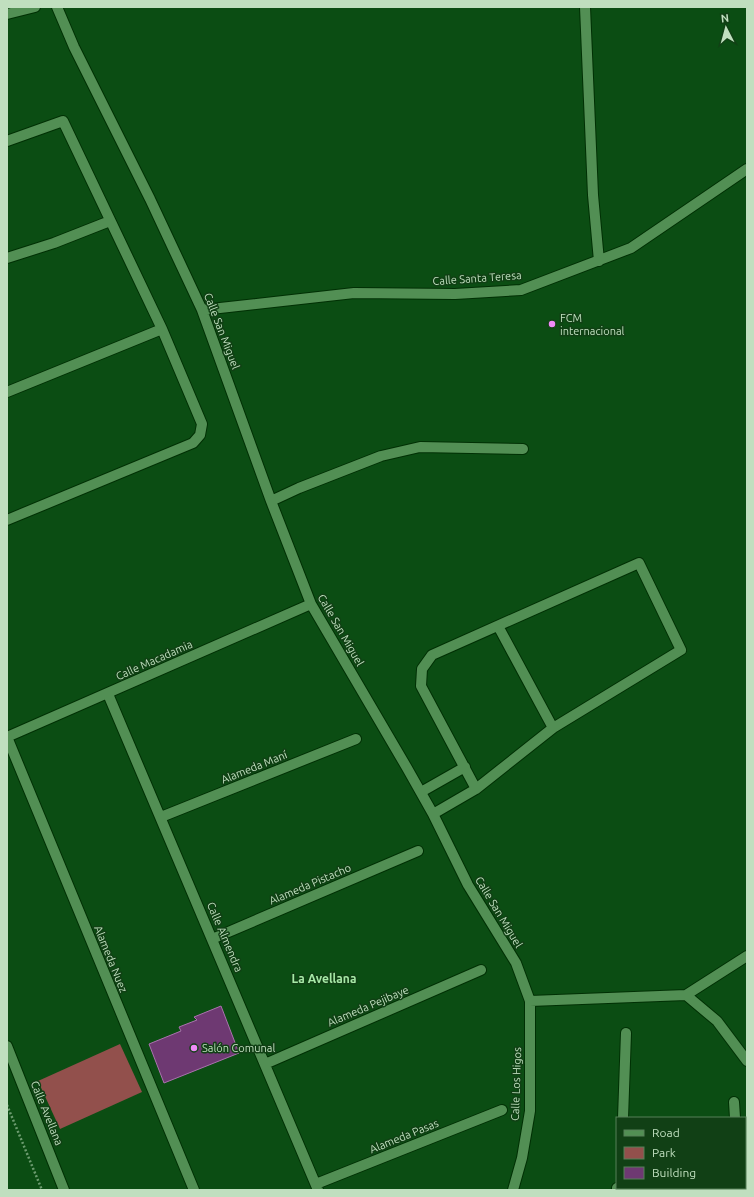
<svg xmlns="http://www.w3.org/2000/svg" width="754" height="1197" viewBox="0 0 754 1197" font-family="Ubuntu,sans-serif">
	<style>
		.green { fill: #92504c }
		.building { fill: #6e3972; stroke: #ab72af }
		.lines { fill: none; stroke-linecap: round; stroke-linejoin: round }
		.minor-casing { stroke: #003004; stroke-width: 12 }
		.path { stroke: #6c9b6f; stroke-width: 2.5; stroke-dasharray: 2 2; stroke-linecap: butt }
		.minor { stroke: #528f54; stroke-width: 10 }
		.poi-dot { fill: #ef8bf7; stroke: #114015; stroke-width: 1.5 }
		.labels { text-anchor: middle; dominant-baseline: central; stroke-width: 3; stroke-linejoin: round; paint-order: stroke }
		.street-label { font-size: 11px; fill: #c0dfbf; stroke: #114015 }
		.poi-label { font-size: 11px; fill: #c0dfbf; stroke: #114015; text-anchor: start }
		.neighbourhood-label { font-size: 12px; font-weight: bold; fill: #a7e8a7; stroke: #114015 }
	</style>
	<rect width="100%" height="100%" fill="#0b4d13"/>
	<path class="green" d="M120 1044 142 1092 60 1129 38 1081Z"/>
	<path class="building" d="M221 1006 239 1053 164 1083 149 1044 181 1031 179 1027 197 1020 194 1017Z"/>
	<g class="lines">
		<defs>
			<path id="minor" d="M57 7 74 47 150 199 202 310 271 501 311 604 407 768 433 814 468 885 516 963 530 1001V1111L522 1158 513 1190
				M585 7 593 195 599 261
				M7 14 35 7
				M7 141 63 121 162 329 202 424 200 435 193 443 7 520
				M7 258 54 243 110 221
				M202 310 354 293 455 294 521 290 631 248 747 169
				M7 392 162 329
				M271 501 299 488 381 456 420 447 523 449
				M498 626 553 728
				M108 694 318 1190
				M7 737 194 1190
				M7 737 311 604
				M421 792 465 767
				M433 814 476 789 553 728 681 650 639 563 432 655 422 669 421 686 476 789
				M161 817 356 739
				M212 939 418 851
				M686 995 747 956
				M530 1001 686 995 717 1021 747 1061
				M7 1046 64 1190
				M265 1064 481 970
				M734 1102 735 1118
				M623 1118 626 1033
				M316 1184 502 1110
				M736 1188V1190
				M617 1190V1188"/>
		</defs>
		<use href="#minor" class="minor-casing"/>
		<path class="path" d="M7 1105 42 1190"/>
		<use href="#minor" class="minor"/>
	</g>
	<g class="poi-dot">
		<circle cx="552" cy="324" r="4"/>
		<circle cx="194" cy="1048" r="4"/>
	</g>
	<g class="labels">
		<g class="street-label">
			<text transform="translate(477 278) rotate(-4)">Calle Santa Teresa</text>
			<text transform="translate(222 331) rotate(69)">Calle San Miguel</text>
			<text transform="translate(341 630) rotate(60)">Calle San Miguel</text>
			<text transform="translate(154 660) rotate(-24)">Calle Macadamia</text>
			<text transform="translate(254 767) rotate(-22)">Alameda Maní</text>
			<text transform="translate(310 884) rotate(-23)">Alameda Pistacho</text>
			<text transform="translate(499 912) rotate(59)">Calle San Miguel</text>
			<text transform="translate(225 937) rotate(67)">Calle Almendra</text>
			<text transform="translate(111 959) rotate(68)">Alameda Nuez</text>
			<text transform="translate(368 1006) rotate(-23)">Alameda Pejibaye</text>
			<text transform="translate(516 1084) rotate(-88)">Calle Los Higos</text>
			<text transform="translate(47 1113) rotate(68)">Calle Avellana</text>
			<text transform="translate(404 1136) rotate(-22)">Alameda Pasas</text>
		</g>
		<g class="poi-label">
			<text x="560" y="318">FCM<tspan x="560" dy="13">internacional</tspan></text>
			<text x="202" y="1048">Salón Comunal</text>
		</g>
		<g class="neighbourhood-label">
			<text x="324" y="978">La Avellana</text>
		</g>
	</g>
	<rect width="754" height="1197" fill="none" stroke="#c0dfbf" stroke-width="16"/>
	<rect x="616" y="1117" width="130" height="72" fill="#114015" stroke="#578059"/>
	<rect x="624" y="1130" width="20" height="6" fill="#528f54" stroke="#578059"/>
	<text x="652" y="1137" font-size="12" fill="#c0dfbf">Road</text>
	<rect x="624" y="1147" width="20" height="12" fill="#92504c" stroke="#578059"/>
	<text x="652" y="1157" font-size="12" fill="#c0dfbf">Park</text>
	<rect x="624" y="1167" width="20" height="12" fill="#6e3972" stroke="#578059"/>
	<text x="652" y="1177" font-size="12" fill="#c0dfbf">Building</text>
	<g transform="translate(726 28) rotate(354)" stroke="#114015" stroke-width="3" paint-order="stroke">
	<path d="M0-3L7 15L0 10L-7 15Z" fill="#c0dfbf"/>
	<text y="-6" font-size="11" font-weight="bold" text-anchor="middle" fill="#c0dfbf">N</text>
	</g>
</svg>
